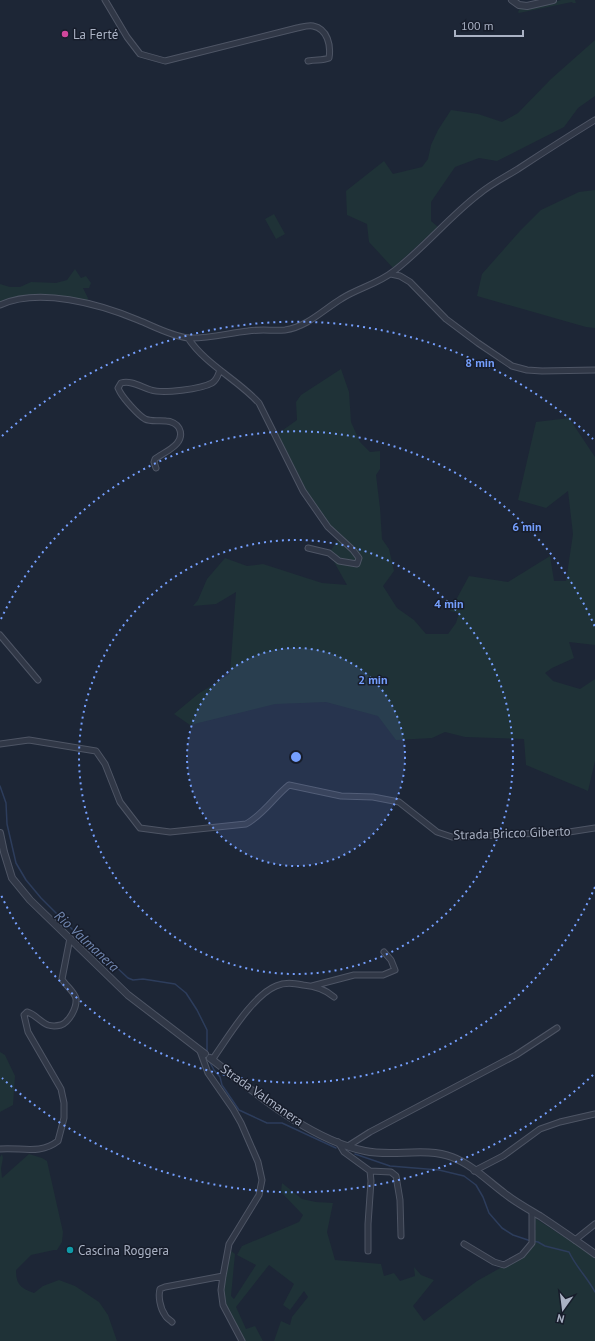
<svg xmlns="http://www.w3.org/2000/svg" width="595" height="1341" viewBox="0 0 595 1341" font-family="'PT Sans',sans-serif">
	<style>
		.green { fill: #1f3237 }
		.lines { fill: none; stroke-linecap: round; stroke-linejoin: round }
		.stream { stroke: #2d3d5c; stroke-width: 1.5 }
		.minor-casing { stroke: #4e5565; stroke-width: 7 }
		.tertiary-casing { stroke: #4e5565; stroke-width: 8 }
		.minor { stroke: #313847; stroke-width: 5 }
		.tertiary { stroke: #313847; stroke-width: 6 }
		.ring { fill: none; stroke: #759ffe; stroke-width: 2; stroke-dasharray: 2 4 }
		.hotel-dot { fill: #d1479c; stroke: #171d2b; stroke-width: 1.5 }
		.culture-dot { fill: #0f9aa8; stroke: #171d2b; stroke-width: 1.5 }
		.labels { text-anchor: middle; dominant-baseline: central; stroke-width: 3; stroke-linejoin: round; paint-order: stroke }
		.poi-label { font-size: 13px; fill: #aab2c4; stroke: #171d2b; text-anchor: start }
		.street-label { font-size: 13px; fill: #aab2c4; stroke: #171d2b }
		.water-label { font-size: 14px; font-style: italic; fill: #7086af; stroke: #171d2b }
		.centre { fill: #759ffe; stroke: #171d2b; stroke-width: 2 }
		.ring-label { font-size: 12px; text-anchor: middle; font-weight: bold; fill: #759ffe; stroke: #171d2b; stroke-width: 3; stroke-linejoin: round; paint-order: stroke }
	</style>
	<rect width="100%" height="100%" fill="#1d2636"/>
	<path class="green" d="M561 0H575L576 3H573L572 2 519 13 518 12 520 8C533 10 548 4 561 0Z
		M595 40V96L578 108 564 127 497 161 479 158 455 167 431 202V221L438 227 393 268 369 242 367 224 347 215 346 191 384 161 393 174 422 167 428 159 431 145 438 130 451 110 478 114 502 122 518 113 551 79Z
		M595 190V328L586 327 477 296 482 274 520 231 541 210 579 192Z
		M274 214 285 234 276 239 265 219Z
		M75 269 81 278 86 276 91 283 89 288H83L88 298 87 303 41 298 0 305V284L10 287H20L31 282 56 283 67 280Z
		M341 369 349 392 351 422 360 442 370 452 380 451V469L376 475 380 508 382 539 389 549 394 571 383 586 397 608 414 620 426 634H448L456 623 459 613 450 611 469 576 508 582 550 556 554 581H566L573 534 568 491 546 508 518 500 536 422 569 418 595 457V645L569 642 574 658 552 668 545 673 553 681 580 689 595 679V761L588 791 526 765 524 739 465 737 445 732 432 738 396 740 378 716 326 702 275 704 190 725 174 714 198 694 230 674 236 592 216 604 193 606 198 600 207 579 225 558 247 566 263 564 322 583 347 585 329 553 339 538 313 506 276 435 297 420 296 402 301 395Z
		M0 1052 5 1055 15 1076 13 1105 0 1112Z
		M2 1154 3 1158 1 1168 2 1178 29 1154 42 1158 47 1161 63 1232 62 1242 57 1250H54L31 1255 16 1270C16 1285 21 1288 34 1293L43 1286 59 1280 75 1286 99 1302 108 1315 117 1341H0V1157Z
		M282 1183 302 1199 316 1202 333 1203 327 1232 335 1260 381 1264 384 1276 394 1273 400 1281 415 1276 414 1267 421 1275 434 1280 413 1306 424 1321 477 1281 527 1253 533 1243 534 1230H536L535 1218 595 1257V1341H274L281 1321 290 1325 292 1317 308 1297 304 1291 290 1310 283 1305 294 1284 269 1265 236 1307 246 1329 255 1326 263 1341H244L240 1331 241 1330H240L225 1305 223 1288 229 1249 235 1254 231 1296 234 1299 256 1265 237 1255 242 1246 299 1222 303 1215 281 1192Z"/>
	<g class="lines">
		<path class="stream" d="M0 786 6 803 7 824 16 863 26 880 41 898 89 946 114 965 128 978 133 980 143 979 175 984 186 993 197 1010 207 1030V1053
			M208 1059 214 1070 220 1077 222 1085 239 1110 267 1123H282L336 1148
			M355 1154 390 1166 439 1170 464 1176 476 1185 483 1197 489 1213 502 1228 513 1235 528 1240 538 1242 545 1246 569 1252C576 1267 587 1277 595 1292"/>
		<defs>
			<path id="minor" d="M105 0 127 37 140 54 165 61 297 28C302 27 308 25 313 26 328 29 331 46 329 58 322 61 316 59 308 61
				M391 274 400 276 410 282 446 319 478 343 512 366 527 370 542 371 595 370
				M0 305C39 287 100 304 138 320 153 326 171 336 188 338 207 339 229 333 248 331 261 329 273 331 285 330 307 327 323 310 341 299 358 288 378 284 394 271 424 248 449 217 479 194 491 184 505 177 518 169 544 152 569 136 595 120
				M188 338C206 365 237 379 259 403L303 491 328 527 353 550 359 558 357 564 339 561 329 553 308 548
				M156 468 154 462 155 459C164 452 187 444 179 428 177 424 171 421 166 421 159 420 151 422 145 419 138 415 124 399 120 392L118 388 121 383C131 380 141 387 151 390 163 394 201 389 212 383 217 380 218 375 220 370
				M0 635 38 680
				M0 744 29 740 96 751 105 764 120 802 140 828 170 832 246 824C263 815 274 797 289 785L341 796 373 797 399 802 437 832 452 837 569 832 595 828
				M312 986 354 975H383L395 970 391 960 384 952
				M200 1051 208 1073 233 1109 241 1123 258 1162 262 1180 259 1195 229 1244 223 1276 221 1290 223 1305 242 1341
				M212 1060C227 1039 252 996 276 986 285 982 293 983 303 985 315 986 325 989 334 997
				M338 1142 344 1152 370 1171 391 1172 396 1176 400 1200 401 1236
				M348 1146 370 1132 516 1055 557 1028
				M0 1149C21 1147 40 1155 58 1141L64 1118V1103L61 1089 28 1032 24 1015 27 1012C35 1014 40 1022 48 1025 51 1026 57 1026 61 1025 69 1022 77 1008 76 999 75 992 65 985 62 979L70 938
				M474 1171 503 1156 540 1129 560 1122 595 1114
				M575 1240 595 1224
				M464 1244 494 1262 504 1265 522 1255 532 1243V1212
				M368 1251V1224L371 1181 370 1171
				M172 1322C170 1320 166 1318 165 1315 160 1308 158 1296 160 1289L165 1287 223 1276"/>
			<path id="tertiary" d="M512 0 519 5 527 6 553 0
				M0 833 4 852 12 878 30 900 128 995 205 1054
				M210 1058C253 1091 310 1140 365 1151 392 1157 426 1147 452 1157 471 1164 488 1181 504 1193 515 1202 528 1209 540 1216 558 1228 577 1241 595 1254"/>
		</defs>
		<use href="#minor" class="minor-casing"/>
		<use href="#tertiary" class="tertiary-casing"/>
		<use href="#minor" class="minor"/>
		<use href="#tertiary" class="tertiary"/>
	</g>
	<circle cx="296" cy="757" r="109" fill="#759ffe" fill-opacity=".12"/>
	<g class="ring">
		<circle cx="296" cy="757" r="109"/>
		<circle cx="296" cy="757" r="217"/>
		<path d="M595 887A326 326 0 0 1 1 895M1 619A326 326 0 0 1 595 627"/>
		<path d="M593 1075A435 435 0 0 1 2 1078M2 436A435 435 0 0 1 593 439"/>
	</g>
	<circle class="hotel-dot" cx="65" cy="34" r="4"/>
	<circle class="culture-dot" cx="70" cy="1250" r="4"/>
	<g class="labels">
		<g class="poi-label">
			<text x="73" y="34">La Ferté</text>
			<text x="78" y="1250">Cascina Roggera</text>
		</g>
		<g class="street-label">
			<text transform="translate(512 833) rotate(-2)">Strada Bricco Giberto</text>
			<text transform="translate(262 1095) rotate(35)">Strada Valmanera</text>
		</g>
		<g class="water-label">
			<text transform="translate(87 941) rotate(43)">Rio Valmanera</text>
		</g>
	</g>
	<circle cx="296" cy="757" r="6" class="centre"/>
	<g class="ring-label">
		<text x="480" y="367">8 min</text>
		<text x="527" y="531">6 min</text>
		<text x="449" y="608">4 min</text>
		<text x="373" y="684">2 min</text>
	</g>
	<g transform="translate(563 1309) rotate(194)" stroke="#171d2b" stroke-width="3" paint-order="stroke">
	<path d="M0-3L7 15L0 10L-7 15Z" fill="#aab2c4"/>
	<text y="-6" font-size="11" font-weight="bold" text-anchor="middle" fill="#aab2c4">N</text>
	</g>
	<path d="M455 30v6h68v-6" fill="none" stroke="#aab2c4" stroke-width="2"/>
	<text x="461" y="30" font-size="12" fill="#aab2c4" stroke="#171d2b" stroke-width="3" paint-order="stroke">100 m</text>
</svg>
